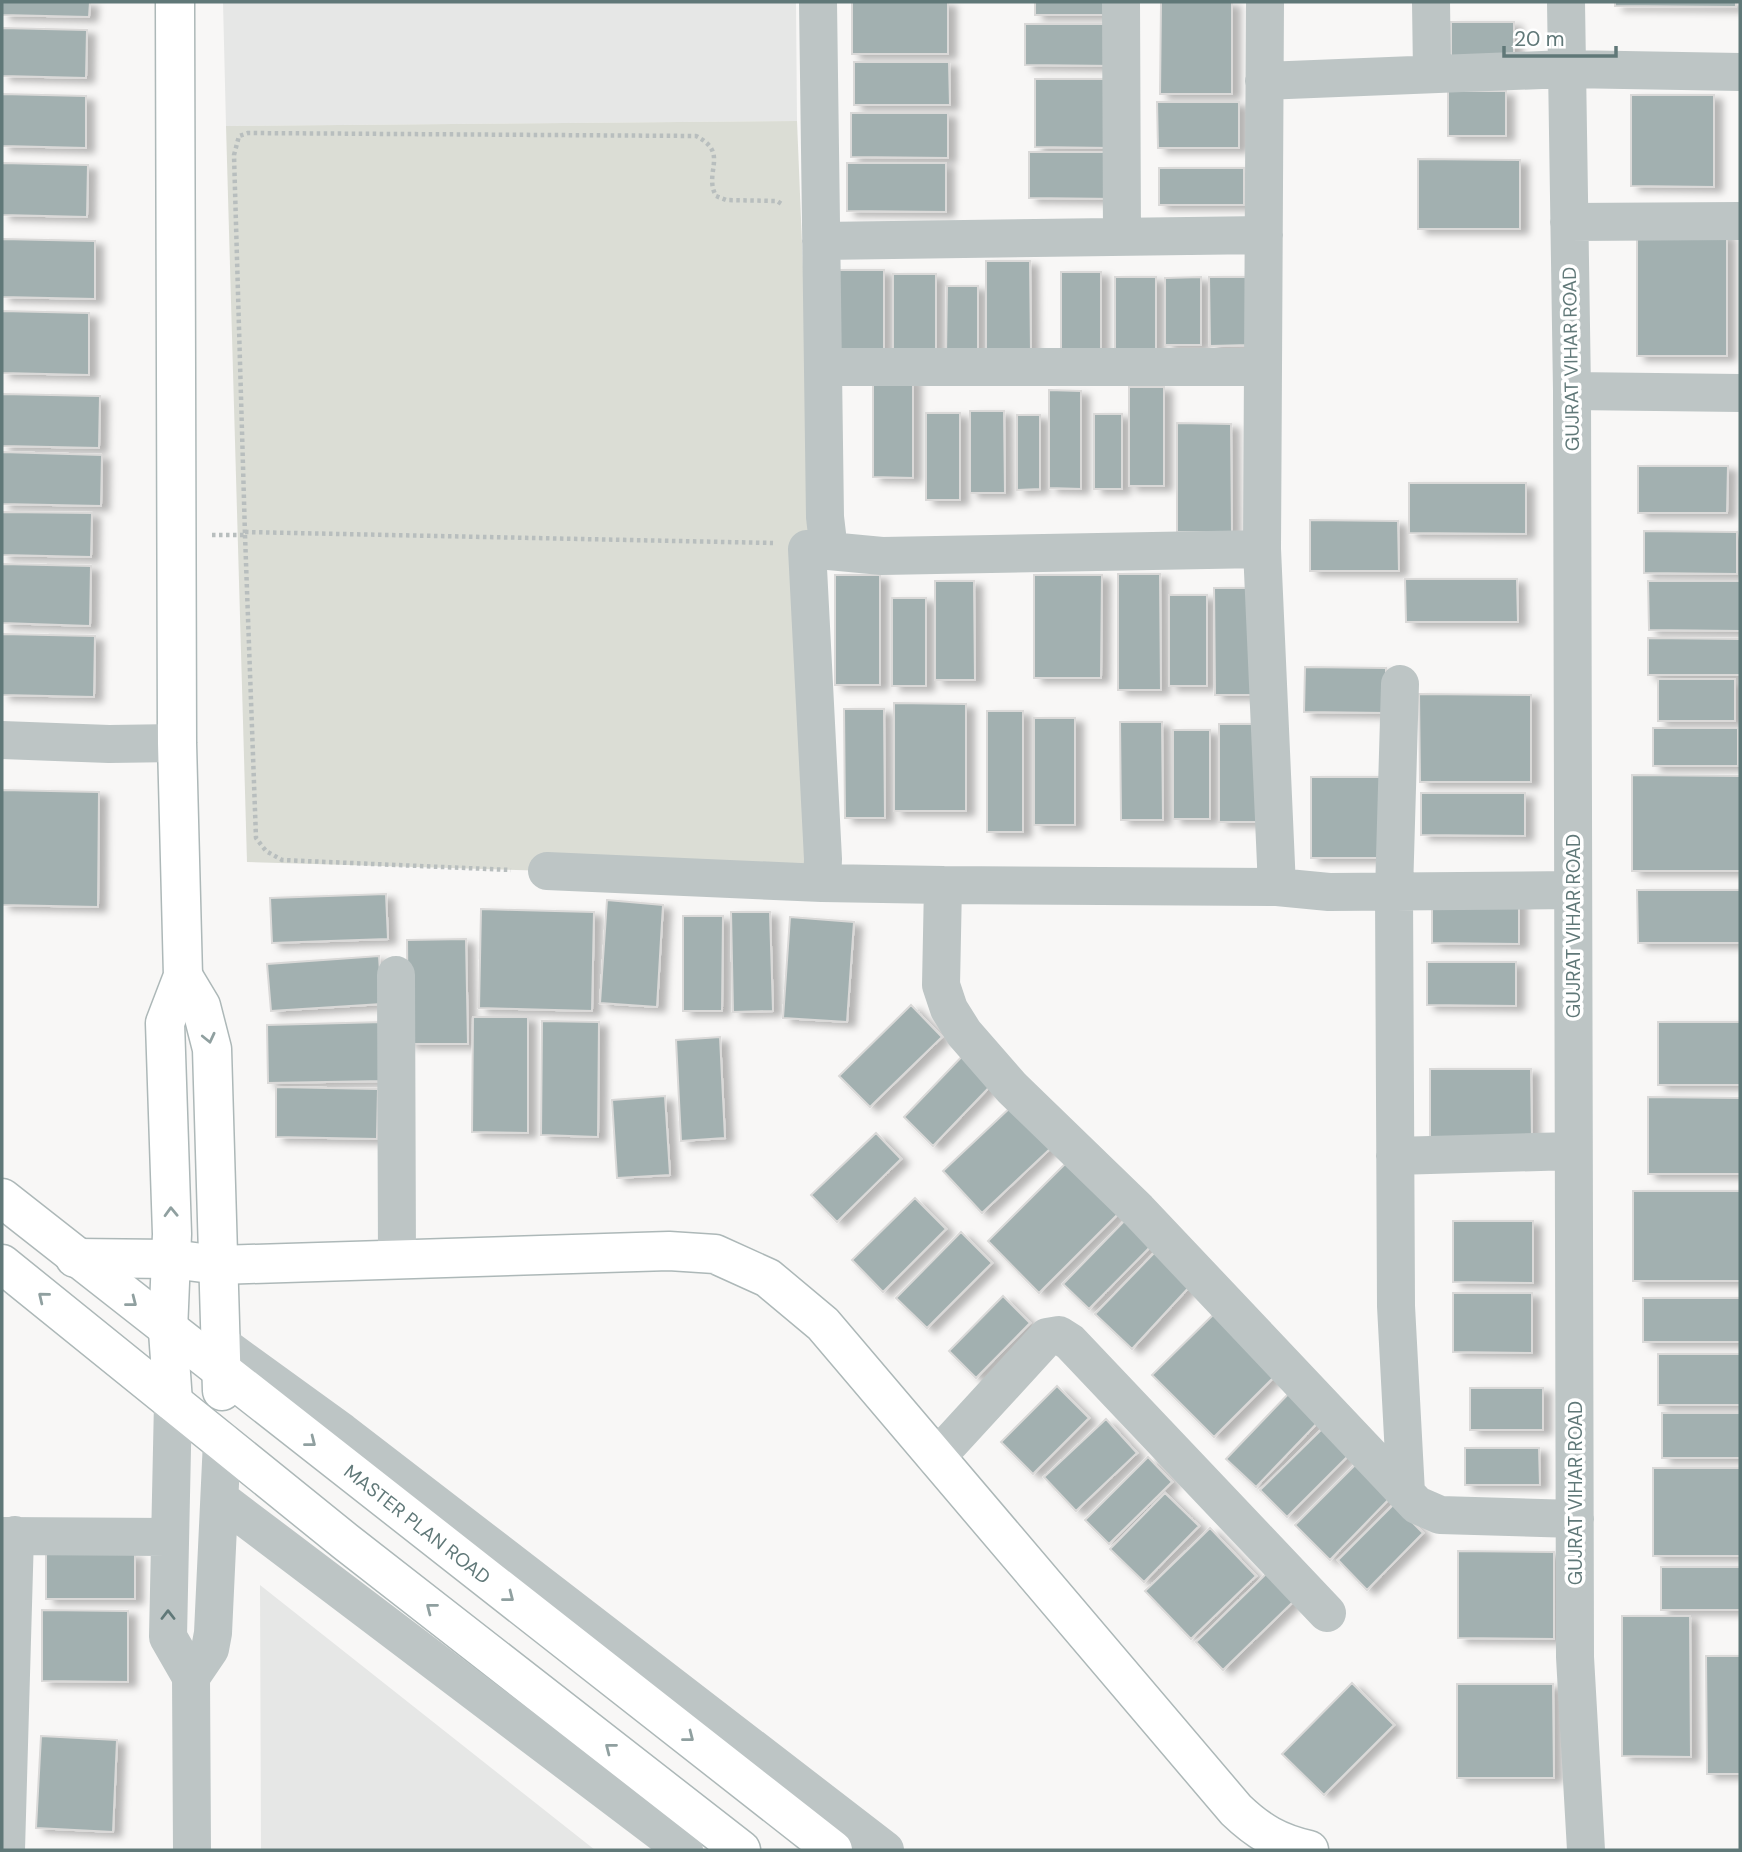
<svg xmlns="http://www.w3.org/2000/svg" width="1742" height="1852" viewBox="0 0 1742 1852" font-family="'DM Sans',sans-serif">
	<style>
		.built { fill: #e6e7e6 }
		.green { fill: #dbddd5 }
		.building { fill: #a2b0b0; stroke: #dad9d8; stroke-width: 2; filter: url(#shadow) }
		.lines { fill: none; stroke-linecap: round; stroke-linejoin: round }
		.secondary-casing { stroke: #adb8b8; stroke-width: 41 }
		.path { stroke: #b8bebe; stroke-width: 4.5; stroke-dasharray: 3.5 3.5; stroke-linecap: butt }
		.street { stroke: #bdc5c5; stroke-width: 38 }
		.secondary { stroke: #fff; stroke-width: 38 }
		.oneway { stroke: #90a0a0 }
		.oneway2 { stroke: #607878 }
		.labels { text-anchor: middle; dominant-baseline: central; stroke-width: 7; stroke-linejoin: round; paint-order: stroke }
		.street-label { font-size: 19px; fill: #607878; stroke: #fff }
	</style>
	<defs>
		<filter id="shadow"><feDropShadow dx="8" dy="4.5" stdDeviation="3.5" flood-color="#0004"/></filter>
	</defs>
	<rect width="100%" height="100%" fill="#f8f7f6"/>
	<path class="built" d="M223 2H796L797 121 226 126Z
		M260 1585 595 1850H261Z"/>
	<path class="green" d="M797 121 828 879 247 862 226 126Z"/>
	<path class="building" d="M2 2H90L89 17 2 15Z
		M852 2H948V54H852Z
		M1035 2H1114V15H1035Z
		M1161 2H1232V94H1160Z
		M1615 2H1736V7L1615 6Z
		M1451 22H1514V59H1451Z
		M1025 24H1115V66L1025 65Z
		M2 28 87 30 86 78 2 76Z
		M854 62H949L950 105H854Z
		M1035 79H1111V148L1035 147Z
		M1448 91H1506V136H1448Z
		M2 94 86 96V148L2 146Z
		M1631 95H1714V187L1631 186Z
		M1157 102H1239V148H1158Z
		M851 113H948V158L851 157Z
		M1029 152H1117V199L1029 198Z
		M1418 159 1520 160V229H1418Z
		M2 163 88 165 87 217 2 215Z
		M847 163H946V212L847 211Z
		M1159 168H1244V205H1159Z
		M1637 234H1727V356H1637Z
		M2 239 95 241V299L2 297Z
		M986 261H1030L1031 352H986Z
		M836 270H884V351L837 350Z
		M1061 272H1101V357L1061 356Z
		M893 274H936V354H893Z
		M1115 277H1156V353L1115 352Z
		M1201 277V345H1165V278Z
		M1209 277H1249V345L1210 346Z
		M947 286H978V355H946Z
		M2 311 89 313V375L2 373Z
		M873 377H913V478L873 477Z
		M1129 387H1164V486H1129Z
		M1049 390 1081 391V489L1049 488Z
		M2 394 100 396 99 448 2 446Z
		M970 411H1004L1005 493H970Z
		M926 413H960V500H926Z
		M1094 414H1122V489H1094Z
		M1017 415H1040V489L1017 490Z
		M1177 423 1231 424 1232 532H1177Z
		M2 452 102 455 101 506 2 504Z
		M1638 466H1728L1727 513H1638Z
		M1409 483H1526V534L1409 533Z
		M2 512 92 513 91 557 2 555Z
		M1310 520 1398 521 1399 571H1310Z
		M1644 531 1737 532V574L1644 573Z
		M2 564 91 566 90 626 2 623Z
		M1118 574H1160L1161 690H1118Z
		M835 575H880V685H835Z
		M1034 575H1102L1101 678H1034Z
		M1405 579H1517L1518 622H1406Z
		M935 581H974L975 680H935Z
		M1648 581H1740V631L1649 630Z
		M1214 588H1252V695H1215Z
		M1169 595H1207V686H1169Z
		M892 598H926V686H892Z
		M2 634 95 636 94 697 2 695Z
		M1648 638 1740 639V675H1648Z
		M1305 667 1386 668V713L1304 712Z
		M1658 679H1735V721H1658Z
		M1419 694 1531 695V782H1420Z
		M894 703 966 704V811H894Z
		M844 709H884L885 818H845Z
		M987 711H1023V832H987Z
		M1034 718H1075V825H1034Z
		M1120 722H1162L1163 820H1121Z
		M1219 724H1259V822H1219Z
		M1653 728H1738V766H1653Z
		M1173 730H1210V819H1173Z
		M1632 775 1740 776V871H1632Z
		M1311 777H1380V858H1311Z
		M2 790 99 792 98 907 2 905Z
		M1421 793H1525V836L1421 835Z
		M1637 890H1740V943H1638Z
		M386 894 388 939 272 943 270 898Z
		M1432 897 1519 898V944L1432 943Z
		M607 900 663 905 657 1007 600 1003Z
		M481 909 594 912 592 1011 479 1008Z
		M731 912H770L773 1011 733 1012Z
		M683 916H723L722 1011H683Z
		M790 917 854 922 847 1022 783 1018Z
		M466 939 468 1044H408L407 940Z
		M379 956 382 1004 271 1011 267 964Z
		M1427 962H1516V1006L1427 1005Z
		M911 1005 942 1037 870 1107 839 1076Z
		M473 1017H528V1133L472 1132Z
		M542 1021 599 1022 598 1137 541 1135Z
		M383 1022 385 1081 268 1083 267 1025Z
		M1658 1022H1740V1085H1658Z
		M720 1037 725 1138 681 1141 676 1040Z
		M971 1047 1000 1076 933 1146 904 1117Z
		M1430 1069H1531L1532 1141H1430Z
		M276 1087 378 1089 377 1139 276 1137Z
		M665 1096 670 1175 617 1178 612 1100Z
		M1648 1097 1740 1098V1174H1648Z
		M1013 1105 1052 1147 982 1213 943 1171Z
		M876 1133 901 1159 837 1222 811 1195Z
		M1072 1157 1123 1209 1039 1293 988 1241Z
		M1633 1191H1740V1281H1633Z
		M915 1198 946 1229 883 1292 852 1260Z
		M1132 1213 1158 1239 1089 1309 1063 1284Z
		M1453 1221H1533V1283L1453 1282Z
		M961 1232 992 1263 927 1328 896 1298Z
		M1156 1251 1192 1284 1132 1349 1095 1314Z
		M1453 1293H1532V1353L1453 1352Z
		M1003 1296 1030 1323 976 1378 949 1351Z
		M1643 1298H1740V1342H1643Z
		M1219 1309 1280 1371 1214 1437 1152 1375Z
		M1658 1354H1740V1405H1658Z
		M1057 1386 1089 1418 1033 1474 1001 1442Z
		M1470 1388H1543V1430H1470Z
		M1293 1389 1323 1417 1256 1487 1226 1459Z
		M1662 1413H1740V1458H1662Z
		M1106 1419 1137 1453 1076 1511 1044 1477Z
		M1330 1421 1356 1448 1287 1517 1260 1490Z
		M1465 1448H1539L1540 1485H1465Z
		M1148 1457 1172 1482 1109 1544 1085 1520Z
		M1357 1463 1391 1497 1330 1560 1295 1525Z
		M1653 1468H1740V1556H1653Z
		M1165 1493 1199 1526 1144 1582 1110 1549Z
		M1394 1504 1423 1533 1367 1590 1338 1560Z
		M1210 1528 1256 1576 1191 1639 1145 1591Z
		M1458 1551 1554 1552V1639L1458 1638Z
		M46 1554H135V1599H46Z
		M1661 1567H1740V1610H1661Z
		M1269 1571 1296 1599 1223 1670 1196 1642Z
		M42 1610 128 1611V1682L42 1681Z
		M1622 1616H1690L1691 1757 1622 1756Z
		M1706 1656H1740V1774H1707Z
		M1352 1683 1394 1725 1324 1795 1282 1754Z
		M1457 1684H1553L1554 1778H1457Z
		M41 1736 117 1740 113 1832 36 1828Z"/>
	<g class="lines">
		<defs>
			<g id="secondary">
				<path d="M183 976 201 1006 212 1049 222 1391"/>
				<path id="s1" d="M2 1198 833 1850"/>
				<path d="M75 1258 171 1259 219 1265 669 1251 715 1254 768 1278 823 1324 1236 1810C1259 1832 1278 1843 1309 1850"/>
				<path d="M2 1264 346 1542 741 1850"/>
				<path d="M173 1402 168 1331 172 1234 165 1023 183 976 177 743 175 2"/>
			</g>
		</defs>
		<use href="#secondary" class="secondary-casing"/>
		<path class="path" d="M245 532 773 543
			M212 535H245L234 155 239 136 248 133 696 136C730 153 703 172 716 196L726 200 777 201 783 205
			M245 535 256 838 266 851 282 860 511 870"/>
		<path class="street" d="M818 2 825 517 829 551 882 556 1262 549
			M1121 2 1122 237
			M1265 2 1262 549 1277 887 943 885 941 985 949 1009 964 1033 1012 1088 1138 1210 1417 1505 1440 1515 1575 1519
			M1431 2 1432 73
			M1566 2 1572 391 1575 1657 1586 1850
			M1264 81 1566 69 1740 72
			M1569 222 1740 221
			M821 241 1264 235
			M826 367H1263
			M1572 391 1740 393
			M1400 684 1394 892 1396 1306 1406 1493
			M2 740 109 744 177 743
			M547 871 822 883 823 859 807 549 829 551
			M822 883 943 885
			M1277 887 1329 892 1573 890
			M396 975 397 1259
			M1395 1156 1573 1151
			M222 1345 342 1432 885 1850
			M173 1402 168 1637 191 1677 192 1850
			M936 1458 1047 1337 1059 1335 1070 1342 1327 1613
			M220 1499 684 1850
			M2 1536 168 1537
			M191 1677 210 1649 213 1633 222 1441
			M6 1850 15 1535"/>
		<use href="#secondary" class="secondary"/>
	</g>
	<defs><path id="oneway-chevron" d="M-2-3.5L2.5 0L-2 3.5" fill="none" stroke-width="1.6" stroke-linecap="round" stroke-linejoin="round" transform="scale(1.75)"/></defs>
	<g class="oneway">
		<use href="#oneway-chevron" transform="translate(209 1038) rotate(77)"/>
		<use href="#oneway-chevron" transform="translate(171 1212) rotate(-92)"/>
		<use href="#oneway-chevron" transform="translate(43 1297) rotate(-141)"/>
		<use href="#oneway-chevron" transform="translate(132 1302) rotate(38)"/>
		<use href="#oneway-chevron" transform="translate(311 1442) rotate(38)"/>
		<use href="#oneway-chevron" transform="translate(509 1597) rotate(38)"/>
		<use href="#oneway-chevron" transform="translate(431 1608) rotate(-142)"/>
		<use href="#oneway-chevron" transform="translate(689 1737) rotate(38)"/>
		<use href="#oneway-chevron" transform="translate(610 1748) rotate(-142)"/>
	</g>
	<use class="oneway2" href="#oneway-chevron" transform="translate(168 1615) rotate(-90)"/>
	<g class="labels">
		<g class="street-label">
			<text transform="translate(1571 359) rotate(-91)">GUJRAT VIHAR ROAD</text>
			<text transform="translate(1573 926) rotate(-90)">GUJRAT VIHAR ROAD</text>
			<text transform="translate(1575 1493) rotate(-90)">GUJRAT VIHAR ROAD</text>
			<text stroke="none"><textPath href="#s1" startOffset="528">MASTER PLAN ROAD</textPath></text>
		</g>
	</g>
	<rect width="1742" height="1852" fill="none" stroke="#607878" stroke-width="7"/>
	<path d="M1504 46v10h112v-10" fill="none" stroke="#607878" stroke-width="3.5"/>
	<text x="1514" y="46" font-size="21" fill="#607878" stroke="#ffffff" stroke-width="5" paint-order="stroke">20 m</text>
</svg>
